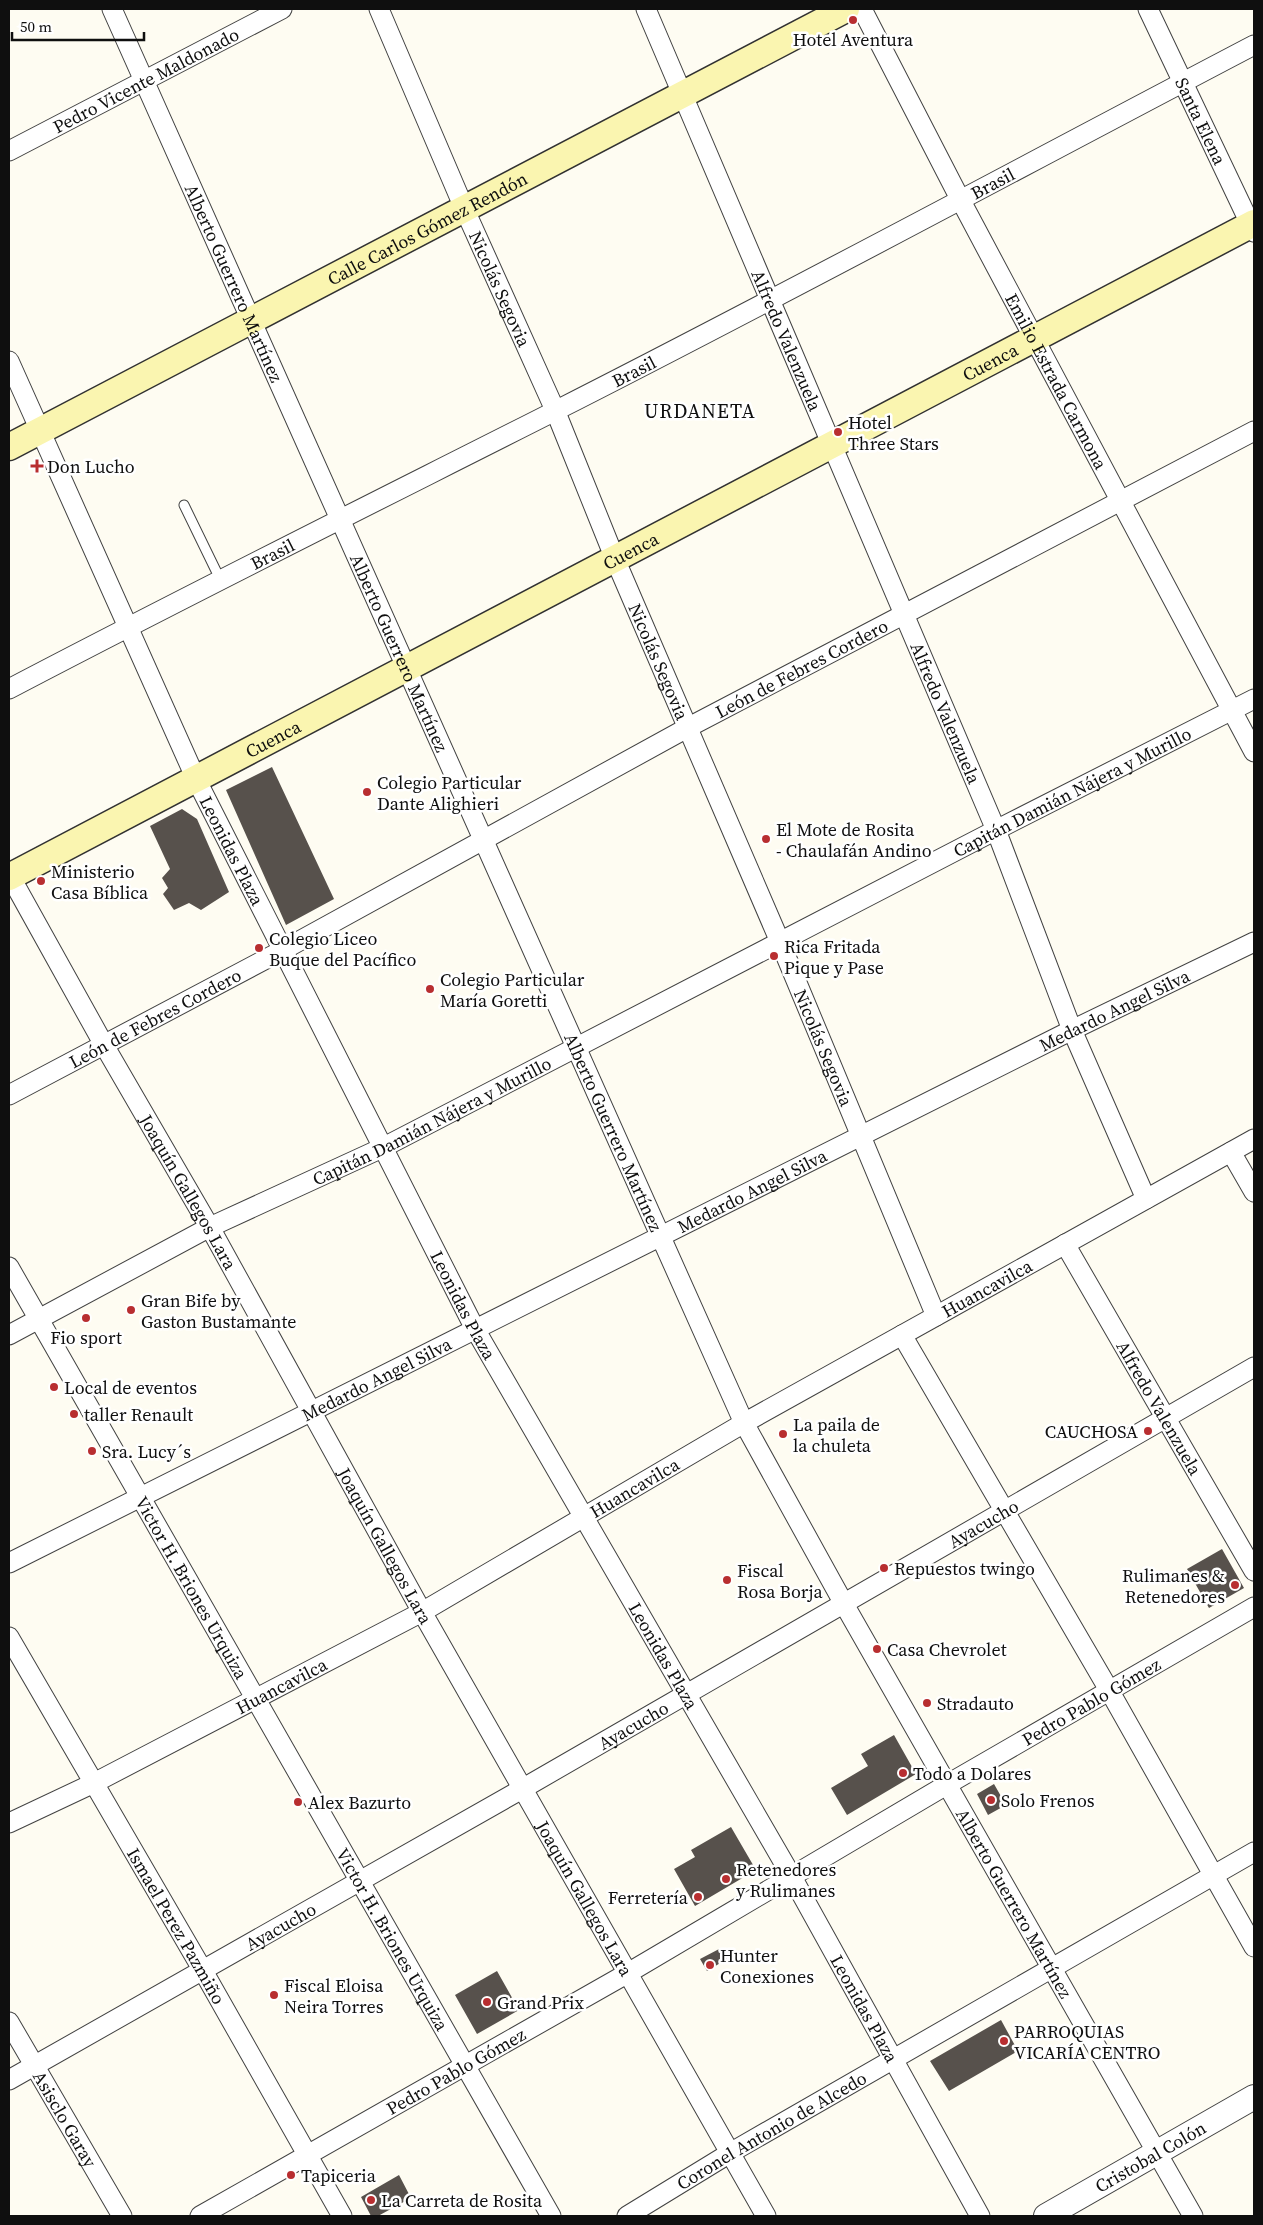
<svg xmlns="http://www.w3.org/2000/svg" width="1263" height="2225" viewBox="0 0 1263 2225" font-family="'Source Serif 4',serif">
	<style>
		.building { fill: #57514c }
		.lines { fill: none; stroke-linecap: round; stroke-linejoin: round }
		.service-casing { stroke: #424242; stroke-width: 11 }
		.minor-casing { stroke: #424242; stroke-width: 21 }
		.tertiary-casing { stroke: #424242; stroke-width: 26 }
		.secondary-casing { stroke: #313131; stroke-width: 29 }
		.service { stroke: #fff; stroke-width: 9 }
		.minor { stroke: #fff; stroke-width: 19 }
		.tertiary { stroke: #fff; stroke-width: 24 }
		.secondary { stroke: #faf5b0; stroke-width: 26 }
		.poi-dot { fill: #b82e30; stroke: #fff; stroke-width: 2 }
		.labels { text-anchor: middle; dominant-baseline: central; stroke-width: 5; stroke-linejoin: round; paint-order: stroke }
		.poi-label { font-size: 18px; fill: #0f0f0f; stroke: #fff; text-anchor: start }
		.street-label { font-size: 18px; fill: #0f0f0f; stroke: #fff }
		.quarter-label { font-size: 20px; letter-spacing: 1px; fill: #0f0f0f; stroke: #fff }
	</style>
	<rect width="100%" height="100%" fill="#fefcf2"/>
	<path class="building" d="M272 767 334 899 286 925 226 790Z
		M182 809 197 819 229 892 201 910 189 903 174 910 163 894 168 888 162 878 170 869 150 826Z
		M1222 1549 1244 1588 1209 1608 1187 1569Z
		M894 1735 916 1774 847 1815 831 1788 868 1766 861 1754Z
		M994 1784 1006 1805 988 1815 977 1794Z
		M731 1827 756 1870 695 1906 674 1869 695 1857 691 1850Z
		M721 1948 727 1959 707 1971 700 1959Z
		M497 1971 519 2010 477 2034 455 1995Z
		M1001 2020 1018 2051 949 2091 930 2061Z
		M399 2175 411 2198 378 2216H371L361 2197Z"/>
	<g class="lines">
		<defs>
			<path id="service" d="M184 505 220 579"/>
			<g id="minor">
				<path id="s1" d="M112 9 744 1423 844 1604 1193 2216"/>
				<path id="s2" d="M379 9 464 208 555 410 615 559 780 942 936 1316"/>
				<path id="s3" d="M646 9 996 830 1072 1030 1146 1199"/>
				<path id="s4" d="M862 9 960 199 1254 752"/>
				<path id="s5" d="M1148 9 1254 232"/>
				<path id="s6" d="M9 151 282 9"/>
				<path id="s7" d="M9 361 196 779 475 1329 792 1877 980 2216"/>
				<path id="s8" d="M9 689C190 594 373 503 555 411 790 292 1021 167 1254 45"/>
				<path id="s9" d="M9 874 104 1045 213 1233 422 1612 766 2216"/>
				<path id="s10" d="M9 1095 283 950 687 728 1254 431"/>
				<path d="M1231 1152 1254 1192"/>
				<path id="s11" d="M1065 1244 1254 1571"/>
				<path id="s12" d="M9 1267 551 2216"/>
				<path id="s13" d="M9 1335 210 1227 382 1148 996 830 1254 699"/>
				<path d="M902 1335 1109 1690 1254 1947"/>
				<path id="s14" d="M9 1563 1072 1030 1254 942"/>
				<path id="s15" d="M9 1637 202 1969 342 2216"/>
				<path id="s16" d="M9 1823 94 1783 422 1612 744 1423 1254 1139"/>
				<path id="s17" d="M9 2022 122 2216"/>
				<path id="s18" d="M9 2080 522 1789 1254 1367"/>
				<path id="s19" d="M200 2216 628 1973 948 1784 1254 1607"/>
				<path id="s20" d="M627 2216 730 2153 1254 1852"/>
			</g>
			<g id="tertiary">
				<path id="s21" d="M1046 2216 1254 2097"/>
			</g>
			<g id="secondary">
				<path id="s22" d="M9 447 846 9"/>
				<path id="s23" d="M9 877 1254 223"/>
			</g>
		</defs>
		<use href="#service" class="service-casing"/>
		<use href="#minor" class="minor-casing"/>
		<use href="#tertiary" class="tertiary-casing"/>
		<use href="#secondary" class="secondary-casing"/>
		<use href="#service" class="service"/>
		<use href="#minor" class="minor"/>
		<use href="#tertiary" class="tertiary"/>
		<use href="#secondary" class="secondary"/>
	</g>
	<g class="poi-dot">
		<circle cx="853" cy="20" r="5"/>
		<circle cx="838" cy="432" r="5"/>
		<path d="M34.5 458.5h5v5h5v5h-5v5h-5v-5h-5v-5h5z"/>
		<circle cx="367" cy="792" r="5"/>
		<circle cx="766" cy="839" r="5"/>
		<circle cx="41" cy="881" r="5"/>
		<circle cx="259" cy="948" r="5"/>
		<circle cx="774" cy="956" r="5"/>
		<circle cx="430" cy="989" r="5"/>
		<circle cx="131" cy="1310" r="5"/>
		<circle cx="86" cy="1318" r="5"/>
		<circle cx="54" cy="1387" r="5"/>
		<circle cx="74" cy="1414" r="5"/>
		<circle cx="1148" cy="1431" r="5"/>
		<circle cx="783" cy="1434" r="5"/>
		<circle cx="92" cy="1451" r="5"/>
		<circle cx="884" cy="1568" r="5"/>
		<circle cx="727" cy="1580" r="5"/>
		<circle cx="1235" cy="1585" r="5"/>
		<circle cx="877" cy="1649" r="5"/>
		<circle cx="927" cy="1703" r="5"/>
		<circle cx="903" cy="1773" r="5"/>
		<circle cx="991" cy="1800" r="5"/>
		<circle cx="298" cy="1802" r="5"/>
		<circle cx="726" cy="1879" r="5"/>
		<circle cx="698" cy="1897" r="5"/>
		<circle cx="710" cy="1965" r="5"/>
		<circle cx="274" cy="1995" r="5"/>
		<circle cx="487" cy="2002" r="5"/>
		<circle cx="1004" cy="2041" r="5"/>
		<circle cx="291" cy="2175" r="5"/>
		<circle cx="371" cy="2200" r="5"/>
	</g>
	<g class="labels">
		<g class="poi-label">
			<text x="853" y="39" text-anchor="middle">Hotel Aventura</text>
			<text x="848" y="422">Hotel<tspan x="848" dy="21">Three Stars</tspan></text>
			<text x="47" y="466">Don Lucho</text>
			<text x="377" y="782">Colegio Particular<tspan x="377" dy="21">Dante Alighieri</tspan></text>
			<text x="776" y="829">El Mote de Rosita<tspan x="776" dy="21">- Chaulafán Andino</tspan></text>
			<text x="51" y="871">Ministerio<tspan x="51" dy="21">Casa Bíblica</tspan></text>
			<text x="269" y="938">Colegio Liceo<tspan x="269" dy="21">Buque del Pacífico</tspan></text>
			<text x="784" y="946">Rica Fritada<tspan x="784" dy="21">Pique y Pase</tspan></text>
			<text x="440" y="979">Colegio Particular<tspan x="440" dy="21">María Goretti</tspan></text>
			<text x="141" y="1300">Gran Bife by<tspan x="141" dy="21">Gaston Bustamante</tspan></text>
			<text x="86" y="1337" text-anchor="middle">Fio sport</text>
			<text x="64" y="1387">Local de eventos</text>
			<text x="84" y="1414">taller Renault</text>
			<text x="793" y="1424">La paila de<tspan x="793" dy="21">la chuleta</tspan></text>
			<text x="1138" y="1431" text-anchor="end">CAUCHOSA</text>
			<text x="102" y="1451">Sra. Lucy´s</text>
			<text x="894" y="1568">Repuestos twingo</text>
			<text x="737" y="1570">Fiscal<tspan x="737" dy="21">Rosa Borja</tspan></text>
			<text x="1225" y="1575" text-anchor="end">Rulimanes &amp;<tspan x="1225" dy="21">Retenedores</tspan></text>
			<text x="887" y="1649">Casa Chevrolet</text>
			<text x="937" y="1703">Stradauto</text>
			<text x="913" y="1773">Todo a Dolares</text>
			<text x="1001" y="1800">Solo Frenos</text>
			<text x="308" y="1802">Alex Bazurto</text>
			<text x="736" y="1869">Retenedores<tspan x="736" dy="21">y Rulimanes</tspan></text>
			<text x="688" y="1897" text-anchor="end">Ferretería</text>
			<text x="720" y="1955">Hunter<tspan x="720" dy="21">Conexiones</tspan></text>
			<text x="284" y="1985">Fiscal Eloisa<tspan x="284" dy="21">Neira Torres</tspan></text>
			<text x="497" y="2002">Grand Prix</text>
			<text x="1014" y="2031">PARROQUIAS<tspan x="1014" dy="21">VICARÍA CENTRO</tspan></text>
			<text x="301" y="2175">Tapiceria</text>
			<text x="381" y="2200">La Carreta de Rosita</text>
		</g>
		<g class="street-label">
			<text stroke="none"><textPath href="#s6" startOffset="154">Pedro Vicente Maldonado</textPath></text>
			<text stroke="none"><textPath href="#s5" startOffset="124">Santa Elena</textPath></text>
			<text stroke="none"><textPath href="#s8" startOffset="1106">Brasil</textPath></text>
			<text stroke="none"><textPath href="#s22" startOffset="472">Calle Carlos Gómez Rendón</textPath></text>
			<text stroke="none"><textPath href="#s1" startOffset="300">Alberto Guerrero Martínez</textPath></text>
			<text stroke="none"><textPath href="#s2" startOffset="305">Nicolás Segovia</textPath></text>
			<text stroke="none"><textPath href="#s3" startOffset="360">Alfredo Valenzuela</textPath></text>
			<text stroke="none"><textPath href="#s23" startOffset="1108">Cuenca</textPath></text>
			<text stroke="none"><textPath href="#s8" startOffset="701">Brasil</textPath></text>
			<text stroke="none"><textPath href="#s4" startOffset="420">Emilio Estrada Carmona</textPath></text>
			<text stroke="none"><textPath href="#s23" startOffset="702">Cuenca</textPath></text>
			<text stroke="none"><textPath href="#s8" startOffset="296">Brasil</textPath></text>
			<text stroke="none"><textPath href="#s1" startOffset="705">Alberto Guerrero Martínez</textPath></text>
			<text stroke="none"><textPath href="#s2" startOffset="710">Nicolás Segovia</textPath></text>
			<text stroke="none"><textPath href="#s10" startOffset="900">León de Febres Cordero</textPath></text>
			<text stroke="none"><textPath href="#s3" startOffset="765">Alfredo Valenzuela</textPath></text>
			<text stroke="none"><textPath href="#s23" startOffset="298">Cuenca</textPath></text>
			<text stroke="none"><textPath href="#s13" startOffset="1194">Capitán Damián Nájera y Murillo</textPath></text>
			<text stroke="none"><textPath href="#s7" startOffset="538">Leonidas Plaza</textPath></text>
			<text stroke="none"><textPath href="#s14" startOffset="1236">Medardo Angel Silva</textPath></text>
			<text stroke="none"><textPath href="#s10" startOffset="165">León de Febres Cordero</textPath></text>
			<text stroke="none"><textPath href="#s2" startOffset="1130">Nicolás Segovia</textPath></text>
			<text stroke="none"><textPath href="#s13" startOffset="474">Capitán Damián Nájera y Murillo</textPath></text>
			<text stroke="none"><textPath href="#s1" startOffset="1230">Alberto Guerrero Martínez</textPath></text>
			<text stroke="none"><textPath href="#s14" startOffset="831">Medardo Angel Silva</textPath></text>
			<text stroke="none"><textPath href="#s9" startOffset="365">Joaquín Gallegos Lara</textPath></text>
			<text stroke="none"><textPath href="#s16" startOffset="1115">Huancavilca</textPath></text>
			<text stroke="none"><textPath href="#s7" startOffset="1048">Leonidas Plaza</textPath></text>
			<text stroke="none"><textPath href="#s14" startOffset="411">Medardo Angel Silva</textPath></text>
			<text stroke="none"><textPath href="#s11" startOffset="189">Alfredo Valenzuela</textPath></text>
			<text stroke="none"><textPath href="#s16" startOffset="710">Huancavilca</textPath></text>
			<text stroke="none"><textPath href="#s18" startOffset="1122">Ayacucho</textPath></text>
			<text stroke="none"><textPath href="#s9" startOffset="770">Joaquín Gallegos Lara</textPath></text>
			<text stroke="none"><textPath href="#s12" startOffset="369">Victor H. Briones Urquiza</textPath></text>
			<text stroke="none"><textPath href="#s7" startOffset="1452">Leonidas Plaza</textPath></text>
			<text stroke="none"><textPath href="#s16" startOffset="305">Huancavilca</textPath></text>
			<text stroke="none"><textPath href="#s19" startOffset="1029">Pedro Pablo Gómez</textPath></text>
			<text stroke="none"><textPath href="#s18" startOffset="718">Ayacucho</textPath></text>
			<text stroke="none"><textPath href="#s9" startOffset="1175">Joaquín Gallegos Lara</textPath></text>
			<text stroke="none"><textPath href="#s1" startOffset="2100">Alberto Guerrero Martínez</textPath></text>
			<text stroke="none"><textPath href="#s18" startOffset="312">Ayacucho</textPath></text>
			<text stroke="none"><textPath href="#s15" startOffset="334">Ismael Perez Pazmiño</textPath></text>
			<text stroke="none"><textPath href="#s12" startOffset="774">Victor H. Briones Urquiza</textPath></text>
			<text stroke="none"><textPath href="#s7" startOffset="1858">Leonidas Plaza</textPath></text>
			<text stroke="none"><textPath href="#s19" startOffset="294">Pedro Pablo Gómez</textPath></text>
			<text stroke="none"><textPath href="#s17" startOffset="112">Asisclo Garay</textPath></text>
			<text stroke="none"><textPath href="#s20" startOffset="168">Coronel Antonio de Alcedo</textPath></text>
			<text stroke="none"><textPath href="#s21" startOffset="120">Cristobal Colón</textPath></text>
		</g>
		<g class="quarter-label">
			<text x="700" y="411">URDANETA</text>
		</g>
	</g>
	<rect width="1263" height="2225" fill="none" stroke="#0f0f0f" stroke-width="20"/>
	<path d="M12 32v8h132v-8" fill="none" stroke="#0f0f0f" stroke-width="2.5"/>
	<text x="20" y="32" font-size="15" fill="#0f0f0f" stroke="#ffffff" stroke-width="4" paint-order="stroke">50 m</text>
</svg>
